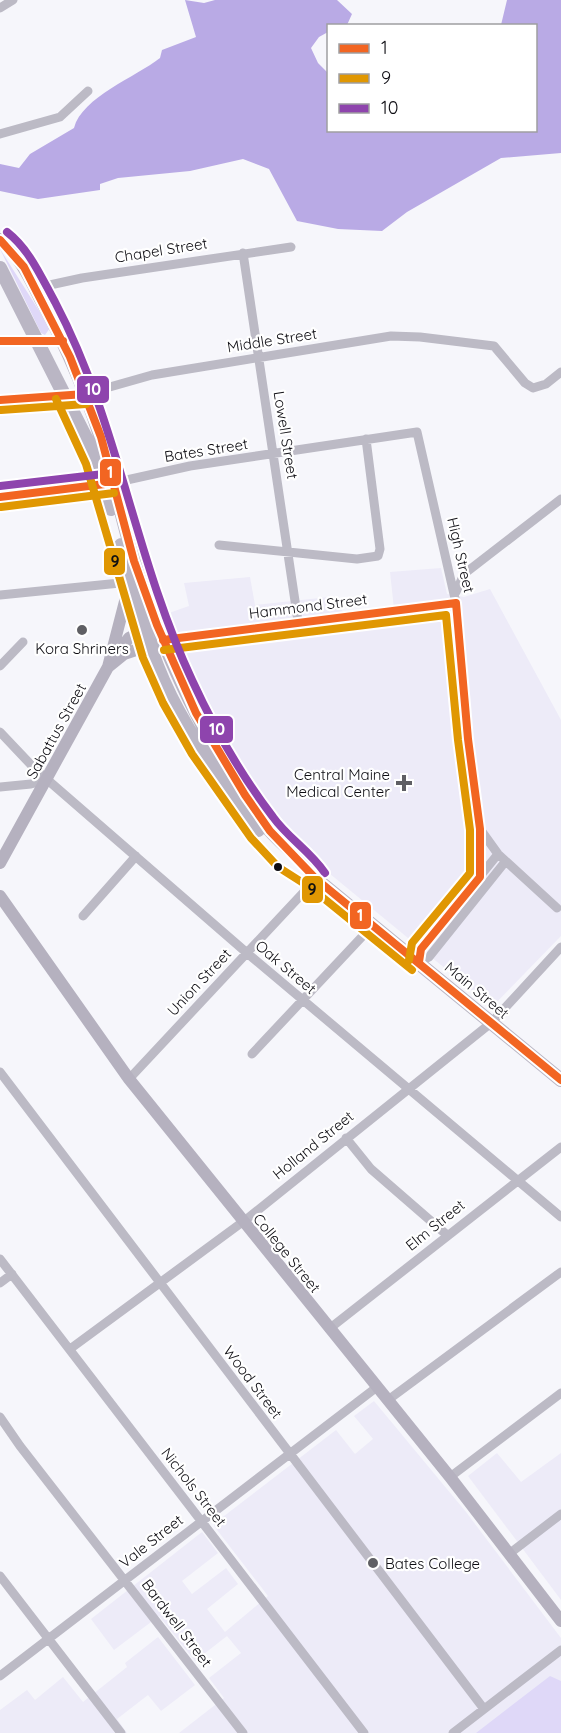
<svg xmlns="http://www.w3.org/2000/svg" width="561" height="1733" viewBox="0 0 561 1733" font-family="Quicksand,sans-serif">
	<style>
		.built { fill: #edebf8 }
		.green { fill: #dfd8f8 }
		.water { fill: #b9aae5 }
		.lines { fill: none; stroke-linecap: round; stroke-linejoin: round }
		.minor { stroke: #bcbac5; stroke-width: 9 }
		.major { stroke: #b5b1bf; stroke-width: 12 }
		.highway { stroke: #bab6c4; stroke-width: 14 }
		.bus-1-casing { stroke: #fff; stroke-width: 12 }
		.bus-2-casing { stroke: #fff; stroke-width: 12 }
		.bus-3-casing { stroke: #fff; stroke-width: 12 }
		.bus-1 { stroke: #f26522; stroke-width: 8 }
		.bus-2 { stroke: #e09702; stroke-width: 8 }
		.bus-3 { stroke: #8e44ad; stroke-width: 8 }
		.poi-dot { fill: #5f5f64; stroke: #fff; stroke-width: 2 }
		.bus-dot { fill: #0e0d13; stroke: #fff; stroke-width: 2 }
		.labels { text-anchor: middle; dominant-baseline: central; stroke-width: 4.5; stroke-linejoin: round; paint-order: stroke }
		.street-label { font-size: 15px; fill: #0e0d13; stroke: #fff }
		.poi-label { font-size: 15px; fill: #0e0d13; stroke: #fff }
		.line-badge { stroke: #fff; stroke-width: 2 }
		.badge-label { font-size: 16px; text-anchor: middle; font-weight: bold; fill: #fff }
		.pale-badge-label { font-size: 16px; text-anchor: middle; font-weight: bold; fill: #111 }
	</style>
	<rect width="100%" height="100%" fill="#f6f6fb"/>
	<path class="built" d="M441 568 447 594 464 597 490 589 561 720V936L492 1007 279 832 217 733 166 614 189 606 184 583 250 577 255 605 329 597 355 624 395 618 390 572Z
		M374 1401 466 1512 561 1638V1733H179L224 1698 209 1678 241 1653 227 1636 195 1661 159 1616 114 1650 91 1619 202 1532 218 1553 182 1581 192 1594 226 1568 238 1584 207 1609 225 1632 268 1596 214 1526 215 1523 336 1430 355 1454 373 1439 354 1416Z
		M497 1453 521 1482 561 1453V1600L468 1476Z
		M158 1637 195 1685 161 1711 148 1695 117 1719 127 1733H0V1710L27 1690 35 1700 63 1677 83 1702 127 1667 125 1663Z"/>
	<path class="green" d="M0 249 50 328 45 335 41 333Z
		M550 1676 561 1681V1733H476Z"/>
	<path class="water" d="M185 0 204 3 215 0H337L352 14 347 25 328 26V32L319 37 311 48 318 63 328 73V130H536V26L501 25 507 0H561V153L501 158 407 212 382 231 338 229 297 221 269 169 243 159 190 171 118 178 100 184V190L38 199 0 191V164L19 168 30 154 74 128C82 97 136 77 160 58L162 50 196 37Z"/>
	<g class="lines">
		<path class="minor" d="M0 8 13 0
			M0 134 60 117 88 91
			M243 253 298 621
			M36 288 82 278 291 247
			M0 341H63
			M0 400 85 394 152 375 391 336 420 337 494 346 525 383 533 388 546 384 561 372
			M0 497 95 487 190 466 417 432 456 603 468 739 480 829V877
			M219 545 357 559 378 556 380 549 366 439
			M456 592 464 574 561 499
			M0 595 130 582
			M163 640 456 603
			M0 666 23 642
			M0 732 35 769 247 953 561 1217
			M0 787 31 784 47 780
			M480 829 498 854 557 908
			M83 916 136 856
			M419 962 421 949 498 854
			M419 962 429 957 505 862
			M252 1054 373 925
			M0 1072 484 1709
			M129 1079 316 879
			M346 1138 371 1169 447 1235
			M0 1259 364 1733
			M0 1283 12 1274
			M329 1329 561 1147
			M70 1349 248 1218 491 1023 561 947
			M388 1400 561 1272
			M0 1417 20 1446 243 1733
			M450 1477 561 1393
			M509 1554 561 1514
			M0 1576 121 1733
			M0 1676 377 1387
			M453 1733 561 1650"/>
		<path class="major" d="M113 658 129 638 152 627
			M108 667 130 582
			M0 863 108 667 124 654 157 643
			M0 896 129 1079 450 1477 561 1621"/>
		<path class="highway" d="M0 240C19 253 31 279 41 299 69 350 91 403 107 458 120 503 129 550 145 594 177 680 210 749 264 823 279 844 304 858 316 879L561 1080
			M0 268 90 446 111 509
			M121 545C133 591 144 637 163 680 187 735 224 782 258 830"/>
		<defs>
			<path id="bus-1" d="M0 240 24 267 70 357 101 437 134 561 157 625 196 713 245 795 270 831 316 879 561 1080
				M0 341H63
				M0 400 85 394
				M0 497 113 483
				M163 640 456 603
				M419 962 421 949 480 877V829L468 739 456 603"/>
			<path id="bus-2" d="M56 399 86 464 143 658 163 703 192 754 251 838 278 867 311 888 412 970
				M1 410 86 404
				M1 507 114 493
				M164 650 446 615 458 740 470 830V873L412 943 409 960"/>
			<path id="bus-3" d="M7 232C30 250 41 277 55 302 119 423 134 557 192 680 214 728 241 775 273 817 288 838 310 851 325 873
				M0 486 112 473"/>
		</defs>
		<use href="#bus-1" class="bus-1-casing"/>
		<use href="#bus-2" class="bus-2-casing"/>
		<use href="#bus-3" class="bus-3-casing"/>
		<use href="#bus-1" class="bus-1"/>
		<use href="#bus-2" class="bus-2"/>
		<use href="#bus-3" class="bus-3"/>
	</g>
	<g class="poi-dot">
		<circle cx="82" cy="630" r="6"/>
		<path d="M401 774h6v6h6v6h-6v6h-6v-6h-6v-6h6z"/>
		<circle cx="373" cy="1563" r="6"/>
	</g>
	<circle class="bus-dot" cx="278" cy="867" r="5"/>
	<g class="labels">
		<g class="street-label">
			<text transform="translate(161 250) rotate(-9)">Chapel Street</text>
			<text transform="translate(272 340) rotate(-9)">Middle Street</text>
			<text transform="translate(286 435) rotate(81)">Lowell Street</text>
			<text transform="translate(206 450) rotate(-9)">Bates Street</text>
			<text transform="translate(461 555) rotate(77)">High Street</text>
			<text transform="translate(308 606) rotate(-7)">Hammond Street</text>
			<text transform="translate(56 731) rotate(-61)">Sabattus Street</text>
			<text transform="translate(286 967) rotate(40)">Oak Street</text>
			<text transform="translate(199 982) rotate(-47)">Union Street</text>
			<text transform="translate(477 990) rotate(40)">Main Street</text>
			<text transform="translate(313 1145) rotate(-39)">Holland Street</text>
			<text transform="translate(435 1225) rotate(-39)">Elm Street</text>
			<text transform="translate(287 1253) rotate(51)">College Street</text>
			<text transform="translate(253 1382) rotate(53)">Wood Street</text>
			<text transform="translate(194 1487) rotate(52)">Nichols Street</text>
			<text transform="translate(151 1541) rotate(-38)">Vale Street</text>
			<text transform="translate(177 1623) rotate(53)">Bardwell Street</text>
		</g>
		<g class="poi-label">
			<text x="82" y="648">Kora Shriners</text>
			<text x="390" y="774" text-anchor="end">Central Maine<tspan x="390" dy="17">Medical Center</tspan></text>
			<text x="385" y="1563" text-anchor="start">Bates College</text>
		</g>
	</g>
	<g class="line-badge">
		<rect x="76" y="375" width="34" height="29" rx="6" fill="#8e44ad"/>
		<rect x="99" y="458" width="23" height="29" rx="6" fill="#f26522"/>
		<rect x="103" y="547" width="23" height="29" rx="6" fill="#e09702"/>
		<rect x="199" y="715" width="35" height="29" rx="6" fill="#8e44ad"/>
		<rect x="301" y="875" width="23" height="29" rx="6" fill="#e09702"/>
		<rect x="349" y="901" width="23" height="29" rx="6" fill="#f26522"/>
	</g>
	<g class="badge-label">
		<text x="93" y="395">10</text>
		<text x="110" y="478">1</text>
		<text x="217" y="735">10</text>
		<text x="360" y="921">1</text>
	</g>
	<g class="pale-badge-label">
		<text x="115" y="567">9</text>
		<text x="312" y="895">9</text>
	</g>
	<rect x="327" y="24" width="210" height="108" fill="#ffffff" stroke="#9f9ea1" stroke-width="1.5"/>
	<rect x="339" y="44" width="30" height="9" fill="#f26522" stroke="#9f9ea1" stroke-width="1.5"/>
	<text x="381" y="54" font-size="18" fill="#0e0d13">1</text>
	<rect x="339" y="74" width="30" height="9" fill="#e09702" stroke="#9f9ea1" stroke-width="1.5"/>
	<text x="381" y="84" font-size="18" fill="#0e0d13">9</text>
	<rect x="339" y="104" width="30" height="9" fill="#8e44ad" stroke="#9f9ea1" stroke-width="1.5"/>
	<text x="381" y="114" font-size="18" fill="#0e0d13">10</text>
</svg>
